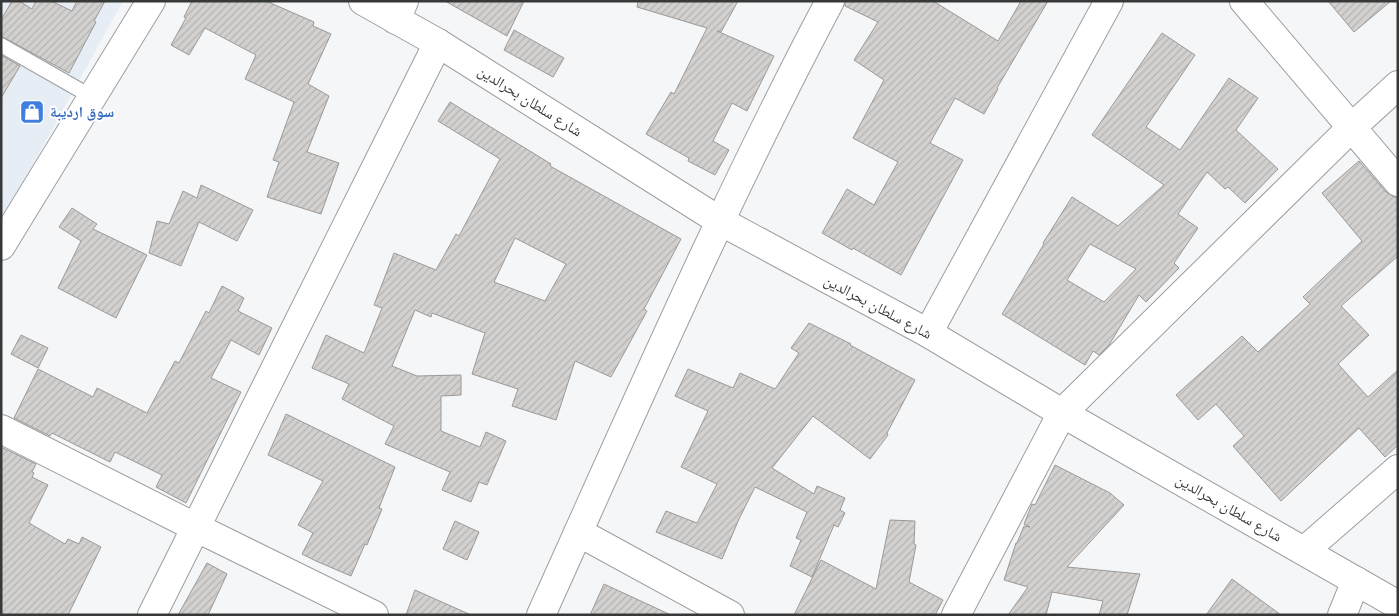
<svg xmlns="http://www.w3.org/2000/svg" width="1399" height="616" viewBox="0 0 1399 616" font-family="Figtree,'Noto Naskh Arabic',sans-serif">
	<style>
		.built { fill: #e6edf5 }
		.building { fill: url(#building-hatch); stroke: #9a9997; fill-rule: evenodd }
		.lines { fill: none; stroke-linecap: round; stroke-linejoin: round }
		.service-casing { stroke: #9c9ea0; stroke-width: 16 }
		.minor-casing { stroke: #9c9ea0; stroke-width: 30 }
		.tertiary-casing { stroke: #9c9ea0; stroke-width: 30 }
		.service { stroke: #fff; stroke-width: 14 }
		.minor { stroke: #fff; stroke-width: 28 }
		.tertiary { stroke: #fff; stroke-width: 28 }
		.labels { text-anchor: middle; dominant-baseline: central; stroke-width: 4; stroke-linejoin: round; paint-order: stroke }
		.street-label { font-size: 15px; fill: #373838; stroke: #fff }
		.shop-label { font-size: 15px; font-weight: bold; fill: #366cbe; stroke: #fff; text-anchor: start }
	</style>
	<defs>
		<pattern id="building-hatch" width="6" height="6" patternUnits="userSpaceOnUse" patternTransform="scale(1.25)"><rect width="6" height="6" fill="#d3d1cf"/><path d="M-1 1l2-2M0 6l6-6M5 7l2-2" fill="none" stroke="#b6b4b2"/></pattern>
	</defs>
	<rect width="100%" height="100%" fill="#f5f6f8"/>
	<path class="built" d="M1 1H123L1 222Z"/>
	<path class="building" d="M12 1H19L32 9 36 1H51L72 11 77 1H105L94 21 96 22 69 73 1 36V20Z
		M192 1H266L314 22 313 26 331 34 308 84 329 96 307 152 339 163 321 214 267 197 279 162 273 160 294 102 245 79 256 55 205 28 189 55 171 45 186 18 184 17Z
		M445 1H524L507 36Z
		M638 1H738L721 32 717 31 774 56 747 111 732 103 713 141 729 150 715 175 688 161 689 158 646 134 671 92 674 94 707 28 637 7Z
		M845 1H933L998 41 1021 1H1048L997 88 998 89 984 114 955 98 930 143 963 160 901 275 853 248 852 250 822 233 847 189 874 205 898 162 853 138 884 80 854 60 878 22 845 6Z
		M1328 1H1391L1354 32Z
		M514 30 564 58 553 77 504 50Z
		M1162 33 1195 55 1146 127 1180 150 1229 78 1258 98 1236 130 1278 169 1245 203 1228 187 1225 189 1207 172 1178 214 1198 228 1174 263 1179 268 1146 302 1139 295 1109 345 1099 355 1093 351 1085 365 1002 314 1044 244 1043 243 1072 197 1118 226 1164 185 1092 135ZM1090 244 1136 269 1104 302 1067 280Z
		M1 55 20 66 1 98Z
		M450 102 551 164 550 166 681 239 644 309 647 311 611 377 575 361 556 420 512 406 518 389 472 374 485 333 432 313 431 317 415 310 392 366 417 376 461 375V395L441 396V431L480 447 486 432 506 441 487 485 479 482 471 502 442 490 450 472 385 444 394 426 342 399 349 384 312 368 326 335 364 353 382 308 374 305 394 253 436 270 456 234 459 236 500 159 438 121ZM515 238 566 264 545 301 494 282Z
		M1359 161 1386 192 1398 199V256L1341 306 1369 335 1338 364 1368 397 1398 370V445L1385 457 1359 428 1281 501 1233 446 1244 436 1216 404 1198 420 1176 395 1242 336 1258 352 1310 304 1303 297 1362 241 1322 193Z
		M201 185 253 210 237 241 199 222 181 266 149 253 157 221 169 224 183 191 197 198Z
		M72 208 97 224 93 229 147 255 116 318 58 288 81 241 59 227Z
		M222 286 244 298 238 311 272 328 259 355 231 340 211 378 241 392 186 503 156 487 162 475 115 452 110 462 52 433 50 436 14 418 38 369 93 397 97 388 147 413 175 361 179 363 206 311 209 313Z
		M809 323 851 344 850 345 915 380 887 433 888 435 870 459 813 416 772 468 814 494 817 486 845 498 840 510 845 513 838 527 834 525 812 577 790 566 801 540 796 538 807 512 755 487 739 519 722 559 656 532 666 511 697 523 717 484 681 467 708 411 675 396 688 369 733 388 740 373 775 389 799 353 791 348Z
		M21 335 48 348 38 368 11 354Z
		M286 414 395 467 379 508 382 509 367 545 365 544 351 576 316 561 302 554 313 533 298 525 323 481 268 455Z
		M1 447 36 464 32 472 34 473 32 477 48 485 29 523 65 544 68 539 79 544 82 537 101 547 68 615H1Z
		M1055 465 1110 493 1124 505 1067 567 1140 574 1127 615H1099L1103 601 1052 592 1046 615H1008L1028 587 1004 580 1016 543H1017L1024 526 1030 527 1024 524 1032 504 1035 505Z
		M890 520 915 521 914 544 916 545 909 582 943 600 935 615H794L821 560 876 589Z
		M455 521 479 532 467 560 443 549Z
		M207 563 227 574 208 615H178Z
		M1232 579 1281 615H1206Z
		M604 584 671 615H590Z
		M415 590 471 615H406Z"/>
	<g class="lines">
		<defs>
			<path id="service" d="M1 45 92 97"/>
			<path id="minor" d="M1244 1 1398 182
				M396 20 404 1
				M1 246 151 1
				M928 333 1109 1
				M1 429 195 527 374 615
				M578 532 730 615
				M1304 551 1398 469
				M152 615 438 43
				M541 615C634 409 724 201 830 1
				M956 615 1062 413 1351 128 1398 85
				M1342 615 1356 581"/>
			<path id="tertiary" d="M363 1 438 43 720 221 928 333 1062 413 1398 605"/>
		</defs>
		<use href="#service" class="service-casing"/>
		<use href="#minor" class="minor-casing"/>
		<use href="#tertiary" class="tertiary-casing"/>
		<use href="#service" class="service"/>
		<use href="#minor" class="minor"/>
		<use href="#tertiary" class="tertiary"/>
	</g>
	<defs>
		<symbol id="shop-square" viewBox="-11 -11 22 22"><rect x="-9" y="-9" width="18" height="18" rx="4" fill="#3f7fe0" stroke="#fff"/><path d="M-5-2.5h2.3a2.7 3.5 0 0 1 5.4 0H5L5.5 6h-11ZM-1.5-2.5h3a1.5 2.3 0 0 0-3 0Z" fill="#fff"/></symbol>
	</defs>
	<g fill-rule="evenodd">
		<use href="#shop-square" x="18" y="98" width="28" height="28"/>
	</g>
	<g class="labels">
		<g class="street-label">
			<text transform="translate(530 101) rotate(32)">شارع سلطان بحرالدين</text>
			<text transform="translate(878 307) rotate(28)">شارع سلطان بحرالدين</text>
			<text transform="translate(1229 508) rotate(30)">شارع سلطان بحرالدين</text>
		</g>
		<g class="shop-label">
			<text x="50" y="112">سوق ارديبة</text>
		</g>
	</g>
	<rect width="1399" height="616" fill="none" stroke="#373838" stroke-width="5"/>
</svg>
